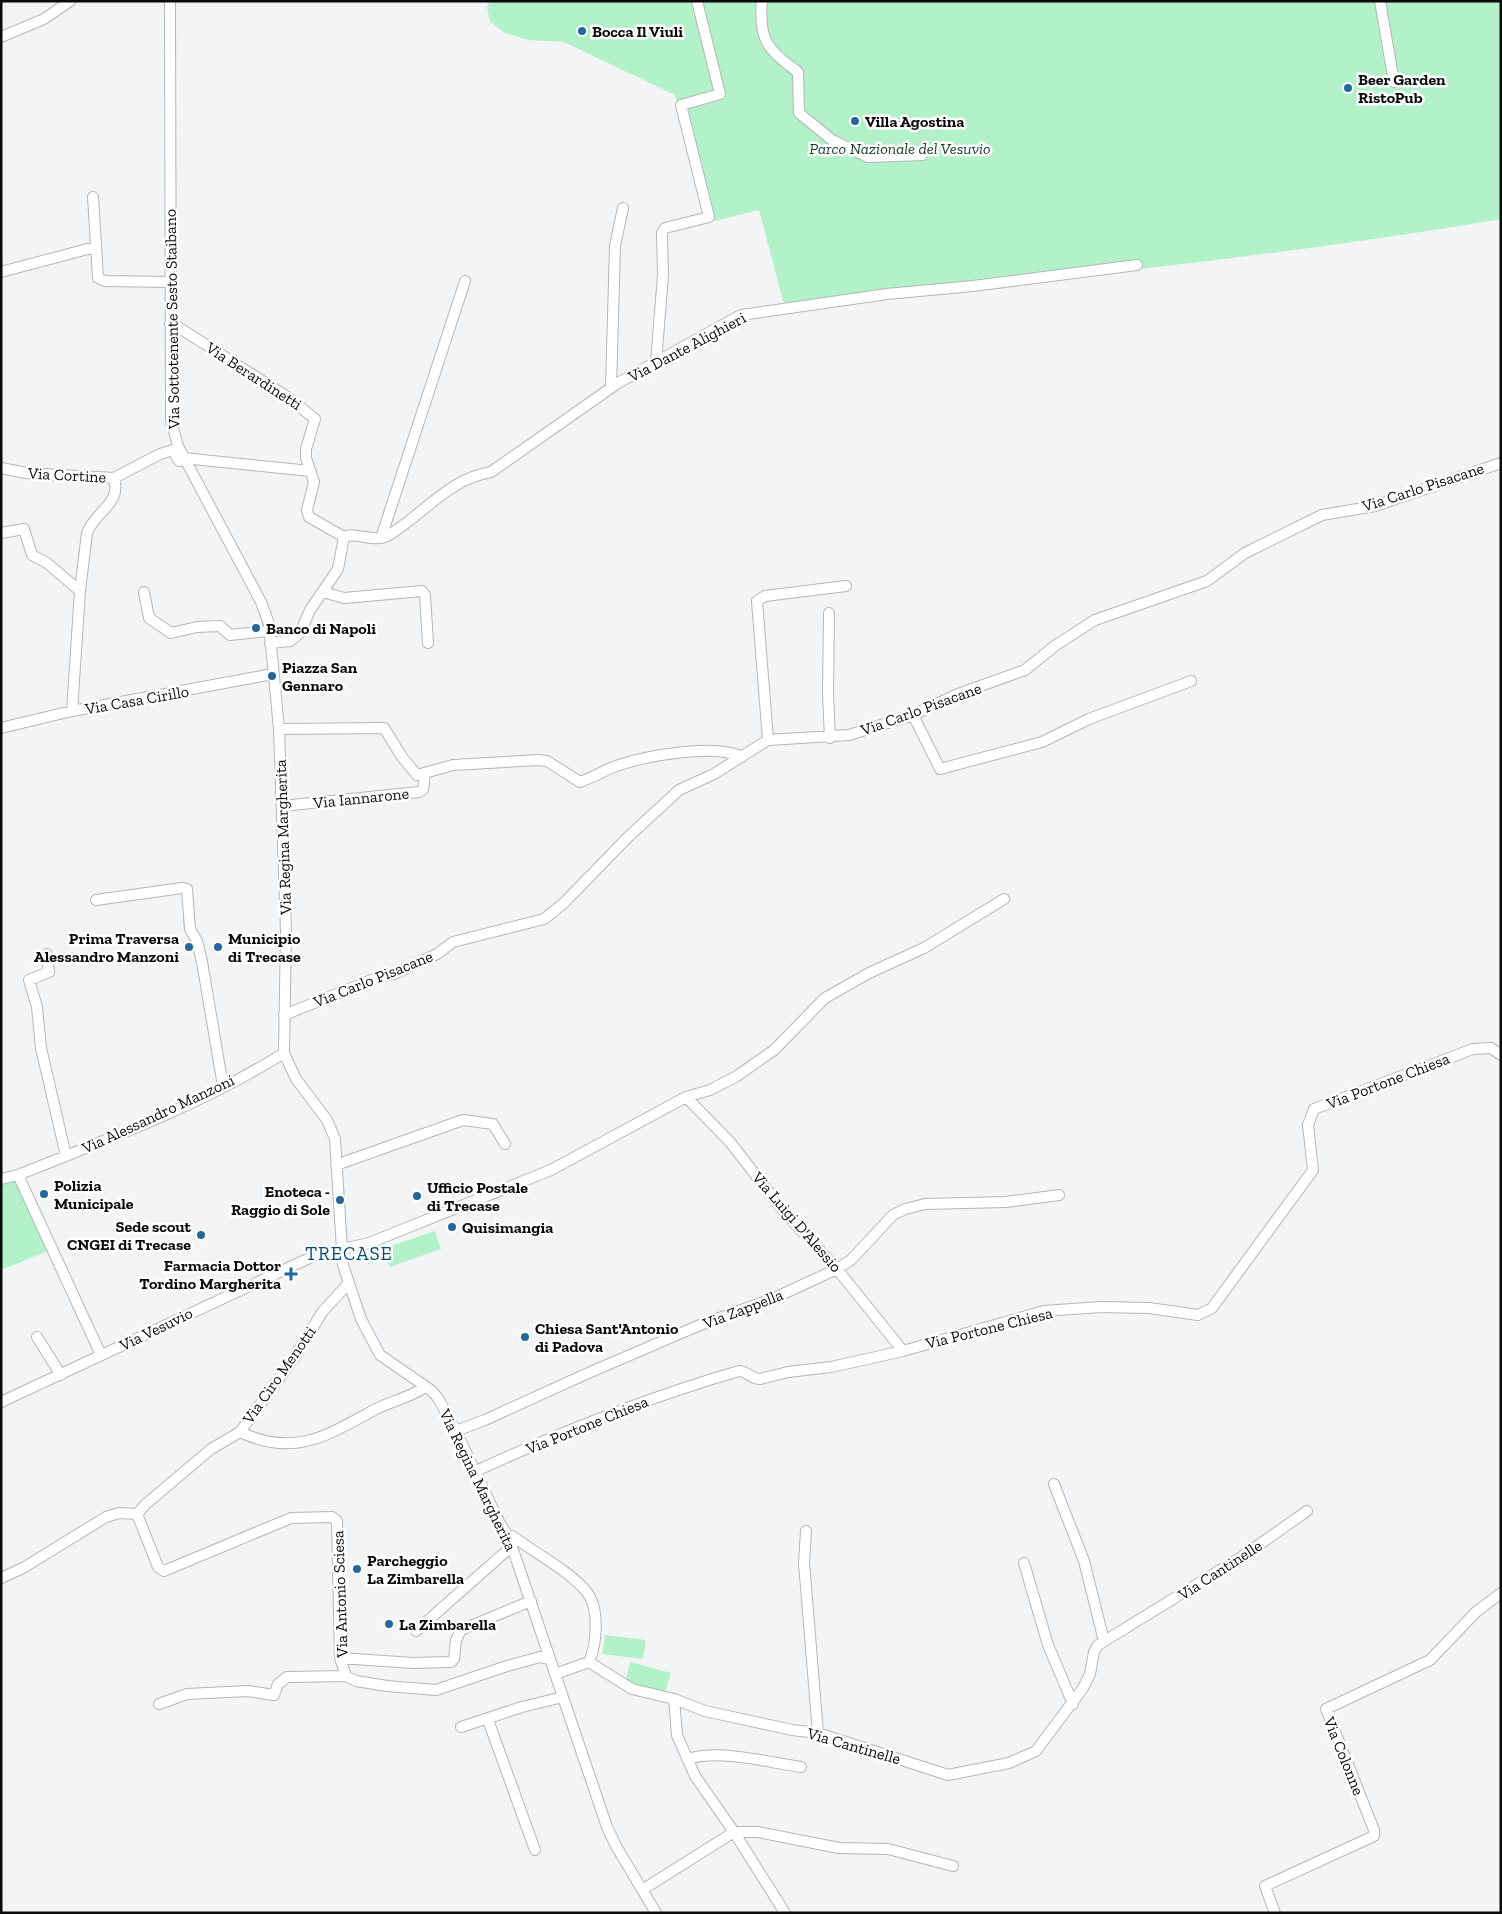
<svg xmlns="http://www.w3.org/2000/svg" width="1502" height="1914" viewBox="0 0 1502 1914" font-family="'Zilla Slab',serif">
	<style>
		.green { fill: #b3f2c9 }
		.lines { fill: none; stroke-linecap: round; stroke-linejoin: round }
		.minor-casing { stroke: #b5b6b8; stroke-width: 12 }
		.minor { stroke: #fff; stroke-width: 10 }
		.poi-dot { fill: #23679c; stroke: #fff; stroke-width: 2 }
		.labels { text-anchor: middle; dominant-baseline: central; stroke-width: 5; stroke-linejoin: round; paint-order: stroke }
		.poi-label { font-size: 16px; font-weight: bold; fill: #0b0b0c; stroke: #fff; text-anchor: start }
		.park-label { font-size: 16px; font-style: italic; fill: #153b25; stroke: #fff }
		.street-label { font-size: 16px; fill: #0b0b0c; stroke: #fff }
		.quarter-label { font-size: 19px; letter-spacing: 1px; fill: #024a78; stroke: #fff }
	</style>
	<rect width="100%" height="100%" fill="#f3f4f6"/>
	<path class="green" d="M490 1H1501V219C1264 260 1024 279 786 312L759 210 706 223 675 95 564 42 529 40 505 33 490 22 487 7Z
		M16 1180 48 1251 1 1270V1184Z
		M435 1231 441 1249 390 1267 387 1259 368 1264 366 1254Z
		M605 1635 646 1640 643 1659 602 1654Z
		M630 1662 671 1673 665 1693 625 1683Z"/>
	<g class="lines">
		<defs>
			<path id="minor" d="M170 1 171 420 178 446 261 602 269 624 279 729 286 931 284 1053 296 1079 327 1120 335 1139 343 1265 361 1319 380 1355 432 1391 438 1398 456 1431 499 1522 509 1538 607 1827 616 1846 656 1913
				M762 1C758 39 768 51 798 72L799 113 832 140 868 157 922 155
				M1380 1 1394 82
				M1 37 44 19 70 1
				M93 197 98 278 105 281 170 282
				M1 272 95 247
				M170 324 178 327 289 398 315 419 306 449V458L314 482 307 510 309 517 344 537
				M656 362 663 275 662 233 665 228 709 217 681 105 720 94 697 1
				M611 387 615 246 623 208
				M183 458 310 471
				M1 468 26 473 114 478 160 454 173 450 179 461
				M1 533 24 529 32 555 47 563 80 591
				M344 537C357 531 374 544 389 535 424 514 448 479 491 472L618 383 741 315 887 294 973 286 1137 265
				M381 538 465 281
				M144 592 149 618 171 633 197 627 220 626 230 635 268 631
				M323 592 344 598 422 591 425 595 428 643
				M829 613 828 694 830 738
				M270 643 290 641 300 633 310 610 338 569 344 537
				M72 711 80 591 87 533C95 511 122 504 114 478
				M913 715 940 769 1042 742 1089 719 1191 681
				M1 728 72 711 273 674
				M279 729 384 728 402 757 417 775 453 765 538 760 547 761 580 782C592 778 603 771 616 766 645 756 715 743 742 757
				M768 740 757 601 765 596 846 586
				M282 806 419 792 423 790 425 774
				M96 900 182 888 187 889 190 929 197 941 202 962 223 1086
				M47 954 49 972 29 980 37 1007 41 1048 66 1156
				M284 1015 379 977 394 974 437 954 453 942 544 919 564 903 627 838 679 790 714 774 768 740 849 735 913 715 958 694 1025 670 1056 645 1095 620 1207 581 1245 553 1322 515 1375 506 1501 463
				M686 1097 730 1142 785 1213 837 1269 903 1351
				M336 1165 463 1120 493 1124 505 1144
				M18 1175 101 1355
				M1 1179 18 1175C108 1139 201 1105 284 1053
				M37 1337 61 1375
				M1 1402 316 1255 369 1243 551 1170 686 1097 710 1090 737 1076 774 1050 825 998 869 973 924 948 1004 899
				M456 1431 485 1420 586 1374 700 1325 772 1299 837 1269 851 1260 893 1215 905 1209 925 1204 1006 1202 1059 1195
				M240 1432C295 1458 328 1435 376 1409 392 1401 411 1397 425 1387
				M476 1471C561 1432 649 1397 739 1371 747 1371 751 1379 760 1379L788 1372 831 1367 903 1351 1044 1311 1101 1307 1149 1308 1198 1315 1212 1308 1313 1170 1308 1125 1314 1109 1473 1049 1491 1048 1501 1055
				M1054 1484 1084 1561 1104 1641
				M137 1514 158 1567 164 1571 291 1518 332 1517 337 1521 340 1658 346 1676
				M137 1514 146 1504 211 1449 240 1432 294 1358 323 1311 348 1284
				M806 1531 804 1563 818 1733
				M509 1538 512 1536 518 1540C540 1556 569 1571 586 1591 600 1608 597 1643 589 1662L555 1674
				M1024 1563 1048 1645 1073 1704
				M1 1578 23 1568 106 1517 119 1513 137 1514
				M416 1631 511 1547
				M340 1658 413 1663 451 1662 454 1659 456 1640 461 1630 531 1601
				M589 1662 632 1689 674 1699 705 1711 792 1730 818 1733 948 1775 1009 1763 1036 1751 1083 1688 1090 1674 1094 1652 1098 1645 1243 1556 1307 1511
				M159 1704 187 1694 248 1691 274 1695 278 1684 287 1677 346 1676 356 1681 387 1686 436 1690 507 1666 540 1657 550 1659
				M488 1720 535 1850
				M461 1727 522 1707 563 1697
				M687 1759C723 1749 765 1762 801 1767
				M734 1832H758L839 1848 888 1849 953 1866
				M734 1832 785 1913
				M642 1890 734 1832 695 1776 677 1735 674 1699
				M1275 1913 1265 1886 1374 1836V1830L1326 1709 1430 1660 1476 1612 1501 1593"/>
		</defs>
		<use href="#minor" class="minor-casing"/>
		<use href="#minor" class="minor"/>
	</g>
	<g class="poi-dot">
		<circle cx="582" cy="31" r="5"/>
		<circle cx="1348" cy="88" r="5"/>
		<circle cx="855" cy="121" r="5"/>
		<circle cx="256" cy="628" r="5"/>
		<circle cx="272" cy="676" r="5"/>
		<circle cx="189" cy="947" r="5"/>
		<circle cx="218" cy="947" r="5"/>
		<circle cx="44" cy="1194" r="5"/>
		<circle cx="417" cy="1196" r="5"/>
		<circle cx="340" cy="1200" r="5"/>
		<circle cx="452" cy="1227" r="5"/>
		<circle cx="201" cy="1235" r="5"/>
		<path d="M288.5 1266.5h5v5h5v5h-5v5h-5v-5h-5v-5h5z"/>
		<circle cx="525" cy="1337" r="5"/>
		<circle cx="357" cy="1569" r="5"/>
		<circle cx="389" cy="1624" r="5"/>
	</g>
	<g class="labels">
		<g class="poi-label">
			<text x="592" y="31">Bocca Il Viuli</text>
			<text x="1358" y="79">Beer Garden<tspan x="1358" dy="18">RistoPub</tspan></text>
			<text x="865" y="121">Villa Agostina</text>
			<text x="266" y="628">Banco di Napoli</text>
			<text x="282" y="667">Piazza San<tspan x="282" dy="18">Gennaro</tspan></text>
			<text x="179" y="938" text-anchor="end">Prima Traversa<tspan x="179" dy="18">Alessandro Manzoni</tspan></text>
			<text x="228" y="938">Municipio<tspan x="228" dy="18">di Trecase</tspan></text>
			<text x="54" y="1185">Polizia<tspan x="54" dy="18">Municipale</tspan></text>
			<text x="427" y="1187">Ufficio Postale<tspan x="427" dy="18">di Trecase</tspan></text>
			<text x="330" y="1191" text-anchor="end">Enoteca -<tspan x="330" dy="18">Raggio di Sole</tspan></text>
			<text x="191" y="1226" text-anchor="end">Sede scout<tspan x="191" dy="18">CNGEI di Trecase</tspan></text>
			<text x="462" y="1227">Quisimangia</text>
			<text x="281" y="1265" text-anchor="end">Farmacia Dottor<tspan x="281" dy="18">Tordino Margherita</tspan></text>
			<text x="535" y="1328">Chiesa Sant'Antonio<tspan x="535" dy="18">di Padova</tspan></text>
			<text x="367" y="1560">Parcheggio<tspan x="367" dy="18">La Zimbarella</tspan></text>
			<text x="399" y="1624">La Zimbarella</text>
		</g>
		<g class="park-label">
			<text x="900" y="148">Parco Nazionale del Vesuvio</text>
		</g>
		<g class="street-label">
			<text transform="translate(172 319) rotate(-91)">Via Sottotenente Sesto Staibano</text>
			<text transform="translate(687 347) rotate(-28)">Via Dante Alighieri</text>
			<text transform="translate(254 376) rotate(33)">Via Berardinetti</text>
			<text transform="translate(67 475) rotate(3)">Via Cortine</text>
			<text transform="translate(1423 487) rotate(-18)">Via Carlo Pisacane</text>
			<text transform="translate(137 700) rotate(-10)">Via Casa Cirillo</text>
			<text transform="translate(921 709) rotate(-20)">Via Carlo Pisacane</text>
			<text transform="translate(361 798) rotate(-6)">Via Iannarone</text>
			<text transform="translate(283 837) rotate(-92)">Via Regina Margherita</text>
			<text transform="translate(373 979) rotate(-22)">Via Carlo Pisacane</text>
			<text transform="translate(1388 1081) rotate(-21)">Via Portone Chiesa</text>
			<text transform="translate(158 1114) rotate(-25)">Via Alessandro Manzoni</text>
			<text transform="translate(797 1222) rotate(49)">Via Luigi D'Alessio</text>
			<text transform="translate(743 1309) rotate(-21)">Via Zappella</text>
			<text transform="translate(989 1328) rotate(-14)">Via Portone Chiesa</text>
			<text transform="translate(156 1329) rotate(-26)">Via Vesuvio</text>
			<text transform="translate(279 1375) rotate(-55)">Via Ciro Menotti</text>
			<text transform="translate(587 1425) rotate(-22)">Via Portone Chiesa</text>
			<text transform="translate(478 1480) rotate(64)">Via Regina Margherita</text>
			<text transform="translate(1220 1570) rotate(-33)">Via Cantinelle</text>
			<text transform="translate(340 1594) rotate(-92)">Via Antonio Sciesa</text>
			<text transform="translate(854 1746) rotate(16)">Via Cantinelle</text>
			<text transform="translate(1344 1756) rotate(68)">Via Colonne</text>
		</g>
		<g class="quarter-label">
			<text x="349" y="1253">TRECASE</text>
		</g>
	</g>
	<rect width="1502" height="1914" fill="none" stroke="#0b0b0c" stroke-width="5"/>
</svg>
